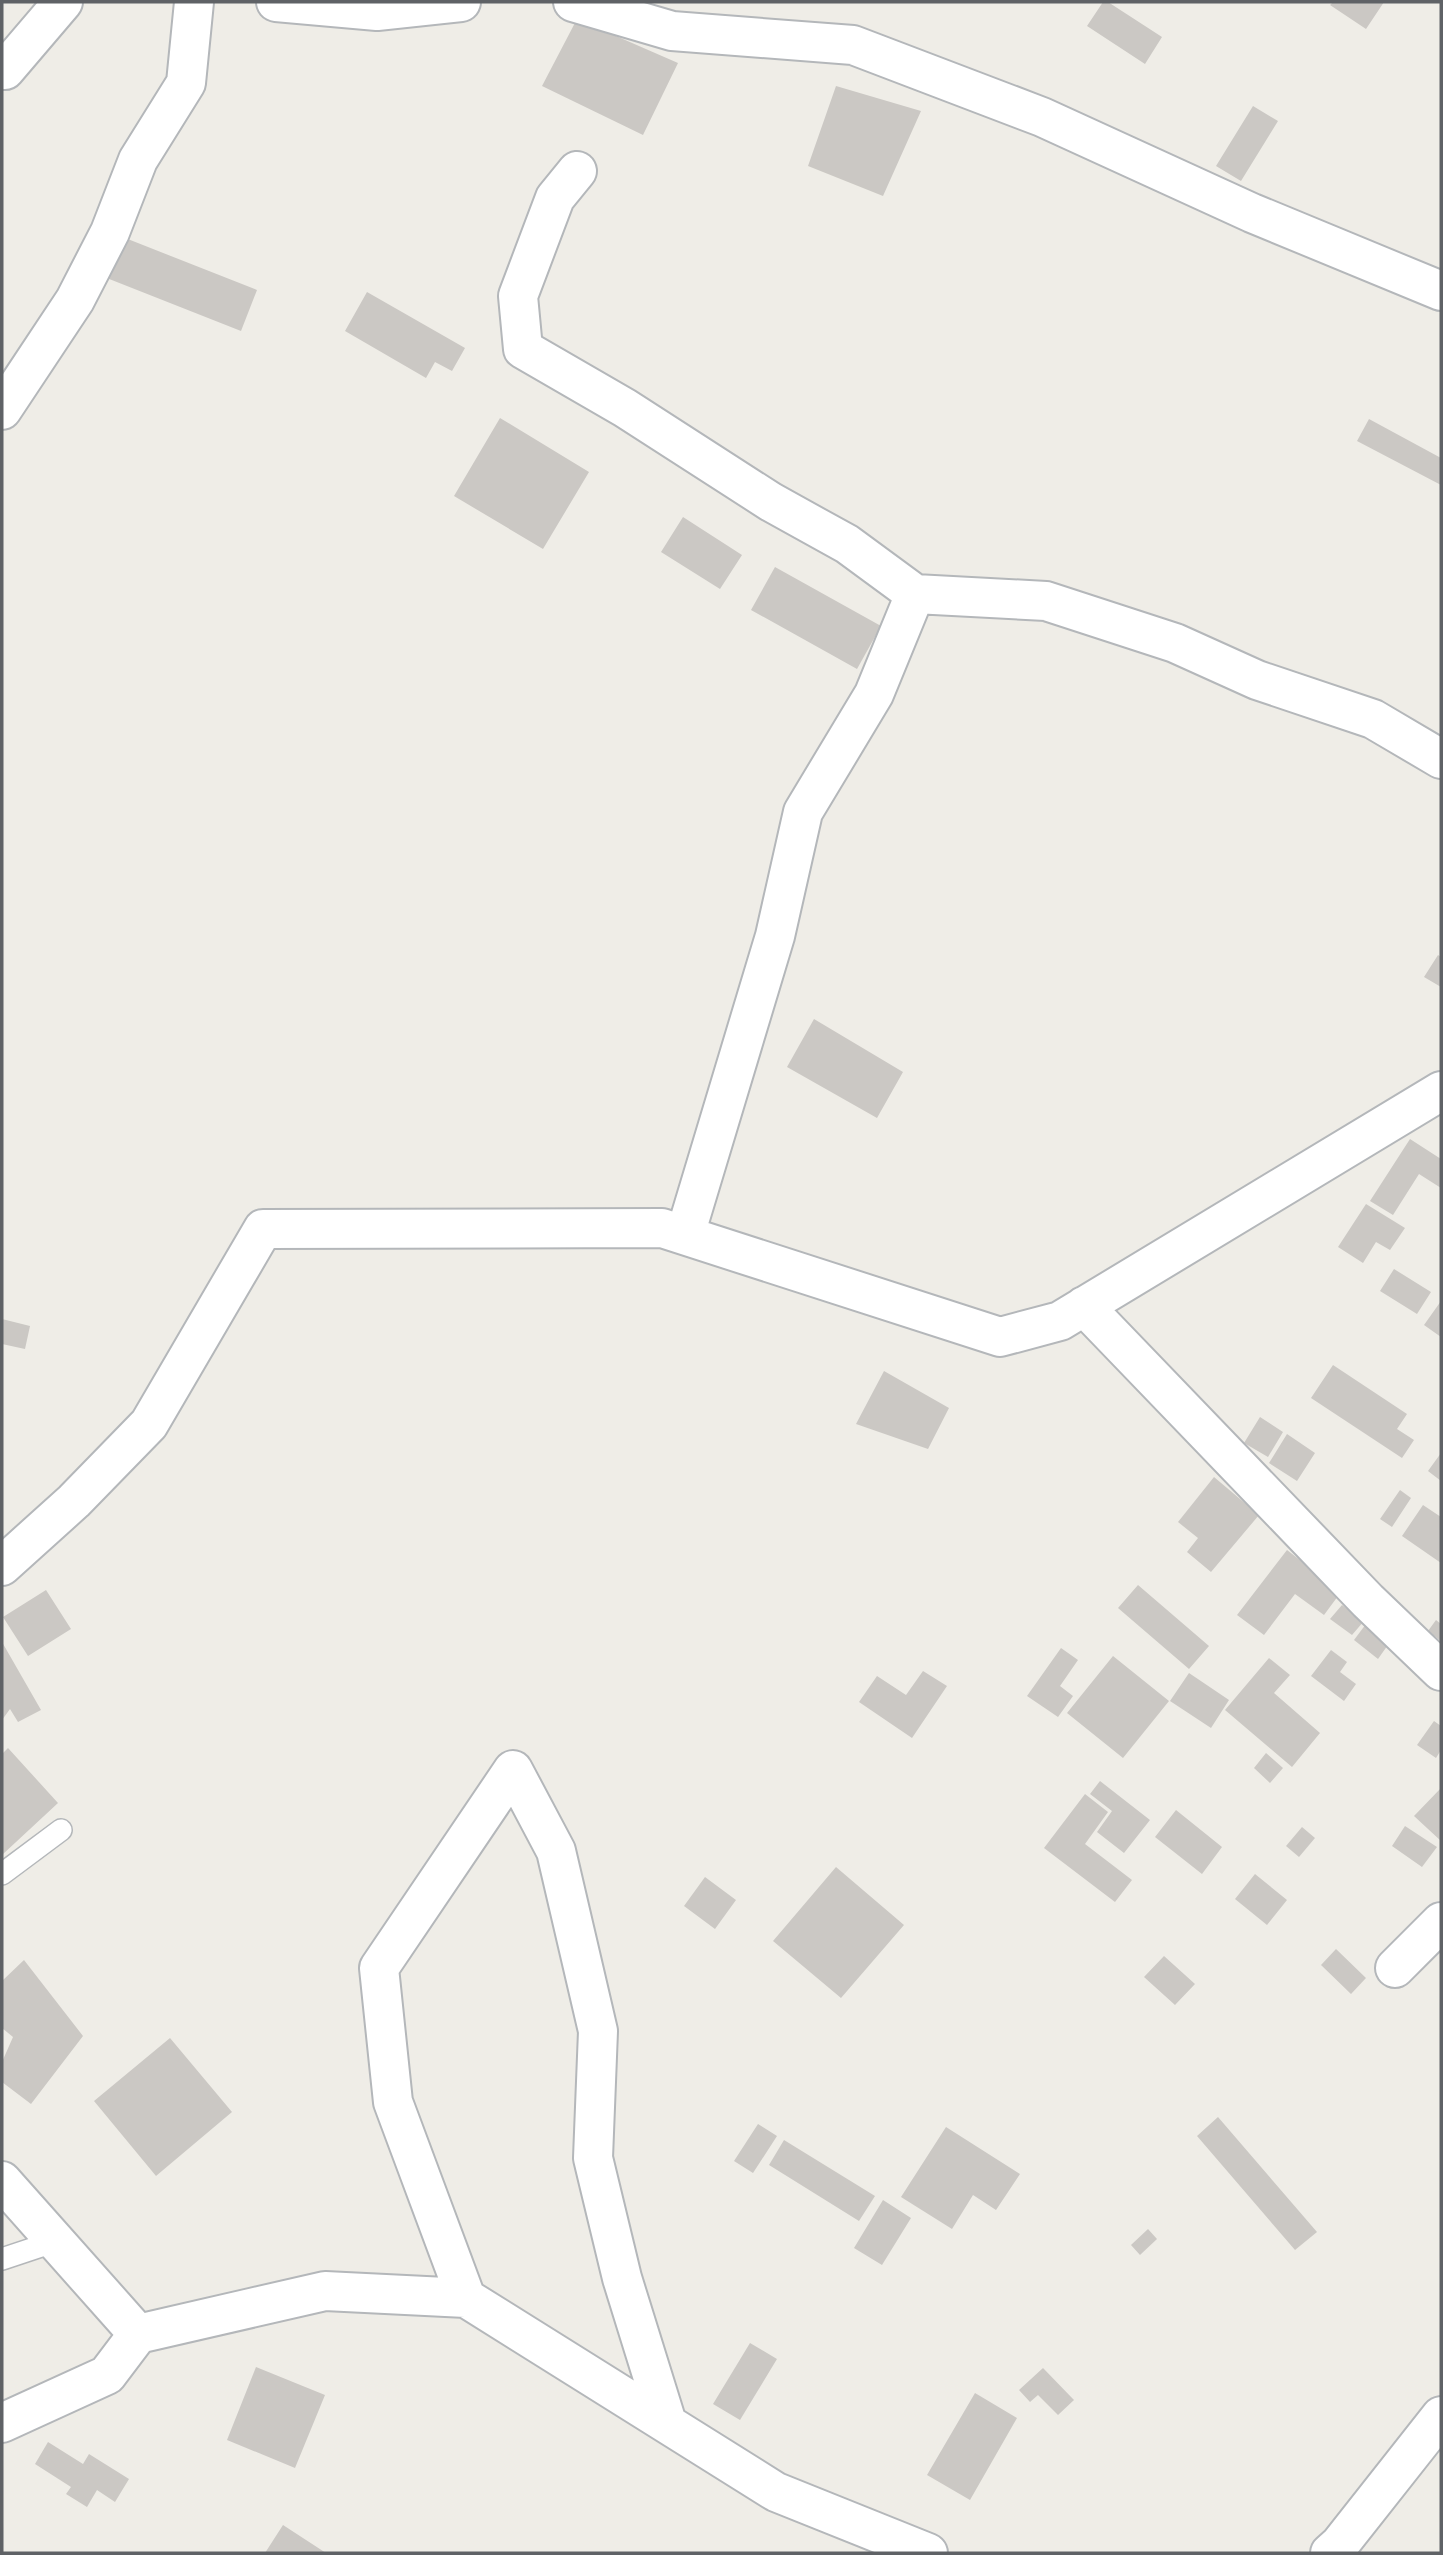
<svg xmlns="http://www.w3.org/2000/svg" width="1443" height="2555" viewBox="0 0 1443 2555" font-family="'Noto Sans',sans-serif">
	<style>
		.building { fill: #cbc8c4 }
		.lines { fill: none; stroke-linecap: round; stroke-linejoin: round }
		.service-casing { stroke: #b4b7ba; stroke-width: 24 }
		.minor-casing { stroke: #b4b7ba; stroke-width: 42 }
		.service { stroke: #fff; stroke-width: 21 }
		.minor { stroke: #fff; stroke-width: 38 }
	</style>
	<rect width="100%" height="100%" fill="#efede7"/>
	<path class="building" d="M1103 2H1108L1162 37 1145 64 1087 26Z
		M1333 2H1384L1366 29 1330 5Z
		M577 19 678 63 643 135 542 86Z
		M836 86 921 111 883 196 808 166Z
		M1253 106 1278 121 1241 181 1216 166Z
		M110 232 257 290 241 331 94 273Z
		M367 292 465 348 452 371 435 362 426 378 345 331Z
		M500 418 589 472 543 549 454 496Z
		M1369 419 1441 458V485L1357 441Z
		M683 517 742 555 720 589 661 552Z
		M775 567 881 626 857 669 751 610Z
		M1438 955 1441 957V987L1424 977Z
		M814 1019 903 1072 877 1118 787 1067Z
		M1410 1139 1441 1159V1188L1419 1174 1393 1215 1370 1201Z
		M1366 1204 1405 1228 1390 1250 1376 1242 1363 1263 1338 1247Z
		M1394 1269 1431 1292 1417 1314 1380 1291Z
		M1441 1301V1337L1424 1325Z
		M2 1319 30 1326 25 1349 2 1344Z
		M1333 1365 1407 1414 1397 1429 1414 1440 1402 1458 1311 1398Z
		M884 1371 949 1408 928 1449 856 1424Z
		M1260 1417 1283 1432 1268 1457 1244 1443Z
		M1287 1434 1315 1453 1297 1481 1269 1463Z
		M1441 1453V1481L1428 1471Z
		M1214 1477 1259 1515 1211 1572 1187 1552 1198 1538 1178 1522Z
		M1400 1490 1411 1498 1392 1527 1380 1519Z
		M1423 1505 1441 1517V1563L1402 1536Z
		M1287 1550 1341 1592 1324 1615 1295 1594 1264 1635 1237 1615Z
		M1138 1585 1209 1646 1189 1669 1118 1608Z
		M46 1590 71 1629 28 1656 3 1617Z
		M1342 1605 1364 1621 1352 1635 1330 1619Z
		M1436 1620 1441 1624V1641L1428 1631Z
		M1366 1624 1390 1642 1378 1659 1354 1640Z
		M2 1642 41 1710 18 1722 10 1709 2 1720Z
		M1061 1648 1078 1660 1060 1686 1073 1696 1058 1717 1027 1696Z
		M1331 1650 1347 1662 1340 1672 1356 1684 1344 1701 1311 1676Z
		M1113 1656 1169 1701 1123 1758 1067 1713Z
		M1269 1658 1290 1675 1274 1693 1320 1733 1292 1767 1225 1710Z
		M923 1671 947 1686 912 1738 859 1702 877 1676 906 1695Z
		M1189 1673 1229 1700 1211 1728 1170 1701Z
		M1434 1721 1441 1726V1750L1436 1758 1417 1745Z
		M8 1748 58 1803 2 1855V1754Z
		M1266 1753 1283 1768 1270 1783 1254 1768Z
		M1100 1781 1150 1820 1124 1853 1097 1832 1112 1811 1090 1794Z
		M1441 1788V1841L1414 1816Z
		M1085 1794 1108 1812 1085 1844 1132 1880 1115 1902 1044 1848Z
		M1176 1810 1222 1847 1202 1874 1155 1837Z
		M1405 1826 1437 1847 1422 1867 1392 1846Z
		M1302 1827 1315 1838 1299 1857 1286 1846Z
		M836 1867 904 1925 841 1998 773 1941Z
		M1255 1874 1287 1900 1267 1925 1235 1899Z
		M705 1877 736 1900 715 1929 684 1906Z
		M1336 1949 1366 1978 1351 1994 1321 1965Z
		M1164 1956 1195 1984 1175 2005 1144 1977Z
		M24 1960 83 2036 31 2104 2 2082V2062L13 2037 2 2028V1981Z
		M170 2038 232 2112 156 2176 94 2101Z
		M1218 2117 1317 2232 1295 2250 1197 2136Z
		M758 2124 777 2136 753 2173 734 2161Z
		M946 2127 1020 2174 996 2210 973 2195 952 2229 901 2197Z
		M784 2140 875 2196 859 2221 769 2165Z
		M883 2200 911 2218 882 2265 854 2248Z
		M1148 2229 1157 2239 1140 2255 1131 2245Z
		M750 2343 777 2359 740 2420 713 2404Z
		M256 2367 325 2395 295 2468 227 2440Z
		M1043 2368 1074 2400 1058 2415 1038 2395 1030 2402 1019 2390Z
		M975 2393 1017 2418 970 2500 927 2475Z
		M48 2442 83 2464 89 2454 129 2479 115 2502 97 2490 87 2507 66 2494 71 2487 35 2464Z
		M283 2525 326 2553H265Z"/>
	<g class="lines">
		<defs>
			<path id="service" d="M2 1874 61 1830
				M2 2259 56 2241"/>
			<path id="minor" d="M276 2 377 11 461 2
				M573 2 672 31 853 45 1042 117 1252 213 1441 291
				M2 70H5L63 2
				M577 171 555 198 518 296 523 349 625 408 771 502 847 544 915 594 1046 601 1175 643 1257 680 1373 719 1441 759
				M2 410 75 300 110 232 138 160 186 83 194 2
				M685 1235 775 936 803 812 874 694 915 594
				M1084 1306 1368 1601 1441 1671
				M2 1566 74 1501 149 1424 263 1229 662 1228 1000 1337 1060 1321 1441 1091
				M1395 1968 1441 1922
				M2 2181 138 2334 325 2291 466 2298 776 2492 928 2553
				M466 2298 393 2102 379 1968 513 1770 556 1851 598 2031 593 2158 622 2278 667 2423
				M2 2423 107 2375 138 2334
				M1330 2553 1340 2544 1441 2416"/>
		</defs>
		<use href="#service" class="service-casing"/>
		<use href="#minor" class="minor-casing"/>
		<use href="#service" class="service"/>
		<use href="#minor" class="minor"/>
	</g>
	<rect width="1443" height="2555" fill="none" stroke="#5f6266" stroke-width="7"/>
</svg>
